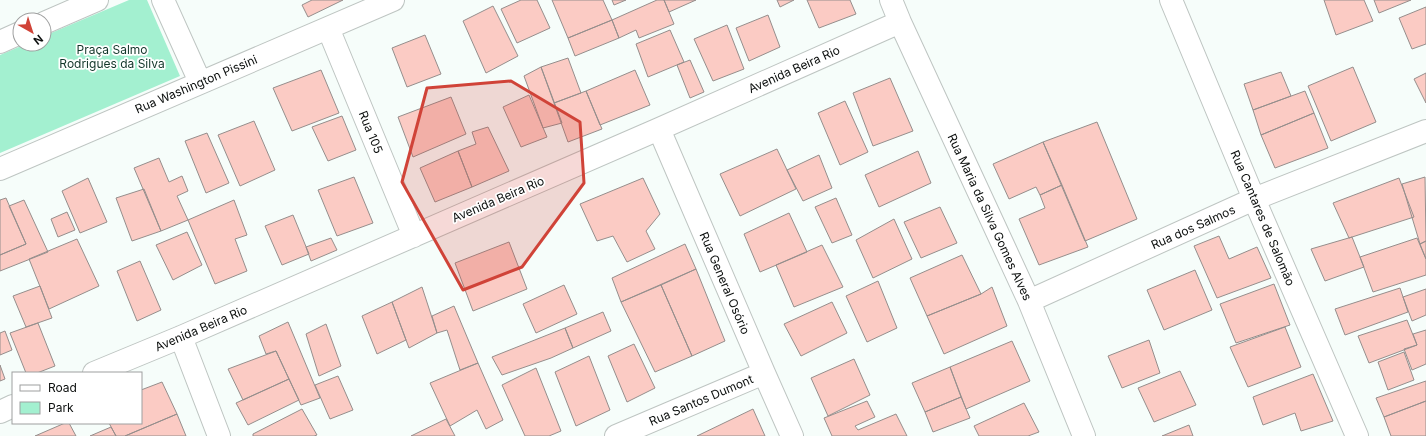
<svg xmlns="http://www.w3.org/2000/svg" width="1426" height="436" viewBox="0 0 1426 436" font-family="Inter,sans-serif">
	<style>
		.green { fill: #a3f0d0 }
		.building { fill: #fbcbc4; stroke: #958e8c }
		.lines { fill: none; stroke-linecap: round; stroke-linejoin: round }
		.minor-casing { stroke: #bec5c2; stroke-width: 24 }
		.minor { stroke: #fff; stroke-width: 22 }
		.marked { fill: #d04338; fill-opacity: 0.2; stroke: #d04338; stroke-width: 3; stroke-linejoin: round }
		.labels { text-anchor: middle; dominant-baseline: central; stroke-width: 3.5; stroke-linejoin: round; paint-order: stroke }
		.park-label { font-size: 12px; fill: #113629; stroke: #fff }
		.street-label { font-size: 12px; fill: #0c0f0e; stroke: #fff }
	</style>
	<rect width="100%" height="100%" fill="#f6fdfa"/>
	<path class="green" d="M129 0H147L180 76 0 153V55L26 44H44V36Z"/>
	<path class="building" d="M312 0H343L308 17 302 5Z
		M521 0H537L550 28 517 43 501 9Z
		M552 0H603L612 20 568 38Z
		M612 0H626L614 5Z
		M657 0H664L674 24 639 38 636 30 619 38 612 20Z
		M664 0H696L669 12Z
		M777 0H794L780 7Z
		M807 0H850L856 14 819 28Z
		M1324 0H1364L1373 21 1336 35Z
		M1374 0H1411L1379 13Z
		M493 6 518 56 486 73 463 21Z
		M1426 7V44L1412 49 1399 18Z
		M768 15 780 47 749 61 736 28Z
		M612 20 619 38 575 56 568 38Z
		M727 25 744 69 713 81 694 39Z
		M670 30 684 62 648 77 636 44Z
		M425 35 441 74 407 87 392 48Z
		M568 58 581 93 554 103 541 67Z
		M690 60 704 92 690 98 677 65Z
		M541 67 562 123 543 128 524 76Z
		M1353 67 1376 122 1331 141 1308 86Z
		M321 70 339 113 292 131 273 88Z
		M635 70 650 105 600 125 586 91Z
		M1281 72 1291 96 1253 110 1244 84Z
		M1426 73V103L1414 79Z
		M890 78 913 131 873 146 853 93Z
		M586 91 602 129 568 142 554 103Z
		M1305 91 1314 113 1261 135 1253 110Z
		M529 95 547 137 521 147 503 107Z
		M451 97 466 134 413 157 398 117Z
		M845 101 868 152 840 165 818 113Z
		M1314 113 1328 148 1275 168 1261 135Z
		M342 116 356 150 328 161 312 127Z
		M254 121 275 170 240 186 218 135Z
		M1097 122 1137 219 1085 241 1043 142Z
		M488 127 509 171 472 187 458 151 476 144 472 132Z
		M207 133 229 183 206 193 185 141Z
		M1043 142 1062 185 1040 195 1036 187 1009 199 993 164Z
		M777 149 796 189 740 216 720 174Z
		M458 151 472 187 435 202 420 168Z
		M918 151 931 183 879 207 865 175Z
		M819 155 832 188 803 201 787 170Z
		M159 158 169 182 182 176 188 191 177 196 188 220 161 231 134 168Z
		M354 177 373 223 337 236 318 190Z
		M1425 177 1426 241 1420 244 1402 184Z
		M88 178 107 222 80 233 62 191Z
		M643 178 660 214 646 231 655 249 627 262 613 236 597 241 580 204Z
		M1399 178 1414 217 1349 238 1333 203Z
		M1062 185 1088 247 1039 265 1019 219 1045 208 1040 195Z
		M144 189 161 231 132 241 116 198Z
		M6 198 26 244 0 255V200Z
		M836 198 852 235 832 243 815 207Z
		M24 200 48 252 0 271V255L26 244 9 206Z
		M234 200 247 235 235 239 247 271 215 284 188 220Z
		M940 207 957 243 921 258 904 222Z
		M67 212 75 230 58 237 51 219Z
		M789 213 807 252 760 272 744 234Z
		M293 215 309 254 282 265 265 226Z
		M894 219 912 259 873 278 856 240Z
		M187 232 202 265 173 280 156 245Z
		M1219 236 1229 259 1257 247 1271 278 1217 298 1194 246Z
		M1352 237 1364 267 1325 281 1311 249Z
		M331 238 337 250 311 261 306 247Z
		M1417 238 1426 259V275L1373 292 1360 257Z
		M77 239 99 286 49 309 29 259Z
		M1426 241V259L1420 244Z
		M509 242 527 289 473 311 455 263Z
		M685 244 696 269 621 302 612 278Z
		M822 245 843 287 794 307 776 265Z
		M962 255 981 294 927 316 910 278Z
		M140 261 161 310 137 321 117 271Z
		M696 269 725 341 692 356 661 285Z
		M1195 270 1212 310 1164 330 1147 290Z
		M878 281 897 328 867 342 846 296Z
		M1274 284 1290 325 1236 343 1220 304Z
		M564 285 577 314 536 333 523 304Z
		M661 285 692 356 655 372 621 302Z
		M40 286 52 318 26 327 13 296Z
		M422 287 437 333 409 348 392 302Z
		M992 287 1007 326 944 354 927 316 981 294Z
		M1400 288 1408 312 1345 335 1335 309Z
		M1426 289V315L1412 321 1403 297Z
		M392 302 406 340 377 354 362 316Z
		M832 302 847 333 801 356 784 324Z
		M454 306 478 363 460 370 447 330 437 333 432 316Z
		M603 312 611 331 573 348 565 328Z
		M1407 320 1417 345 1369 363 1358 336Z
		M288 322 320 398 301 405 276 351 266 354 259 336Z
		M38 323 55 366 37 373H26L10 333Z
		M326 324 341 366 319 376 306 334Z
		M1285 327 1301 367 1248 387 1230 347Z
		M565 328 573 348 551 358 502 375 492 357Z
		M1426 330V364L1412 370 1404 349 1417 345 1413 334Z
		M5 331 12 350 0 355V333Z
		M1149 340 1160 373 1122 388 1108 356Z
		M1012 341 1030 381 966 409 950 367Z
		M634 344 655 388 627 402 608 356Z
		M276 351 289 379 243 400 228 369Z
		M1404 352 1414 380 1388 390 1378 362Z
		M589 356 610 410 576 426 555 372Z
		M854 359 870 395 828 416 811 378Z
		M478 363 503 420 486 429 477 410 450 426 430 383Z
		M0 365 5 379 0 381Z
		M950 367 961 397 925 412 912 383Z
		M536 368 561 431 549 436H525L502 385Z
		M1180 371 1196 405 1154 422 1138 388Z
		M1313 374 1333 421 1301 431 1295 413 1263 425 1253 397Z
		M338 376 353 410 330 419 315 385Z
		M289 379 299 400 248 425 236 403Z
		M1426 381V401L1384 417 1376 398Z
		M162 382 177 414 125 436H116L109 423H141V390Z
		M961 397 970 418 933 432 925 412Z
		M867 401 875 417 855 426 858 430 896 414 907 436H832L824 418Z
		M1426 401V436H1391L1384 417Z
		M1024 403 1039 432 1028 436H979L974 426Z
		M302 409 317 435 314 436H253V434Z
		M753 409 765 436H697Z
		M177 414 186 436H125Z
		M446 419 455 436H411Z
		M65 423H69L76 436H35Z
		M1189 425 1193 436H1162Z
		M111 427 116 436H90Z"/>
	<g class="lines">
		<defs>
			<path id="minor" d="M163 0 200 82
				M891 0 900 22 1029 301 1084 436
				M1171 0 1254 199 1357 436
				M44 23 97 0
				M328 28 414 236
				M0 42 20 33
				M659 129 764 373 792 436
				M0 169 393 0
				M1029 301 1254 199 1426 131
				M181 337 219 436
				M94 373 181 337 659 129 900 22
				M0 412 13 406
				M616 436 764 373"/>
		</defs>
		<use href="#minor" class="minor-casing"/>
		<use href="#minor" class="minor"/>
	</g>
	<path class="marked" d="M511 81 580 122 584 183 522 267 463 290 402 182 427 88Z"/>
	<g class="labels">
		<g class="park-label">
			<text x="112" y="49">Praça Salmo<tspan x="112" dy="14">Rodrigues da Silva</tspan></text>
		</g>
		<g class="street-label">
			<text transform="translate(794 69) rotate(-24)">Avenida Beira Rio</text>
			<text transform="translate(196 84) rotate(-23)">Rua Washington Pissini</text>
			<text transform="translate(371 132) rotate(68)">Rua 105</text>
			<text transform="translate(498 199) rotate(-23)">Avenida Beira Rio</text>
			<text transform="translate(990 217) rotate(65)">Rua Maria da Silva Gomes Alves</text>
			<text transform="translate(1263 218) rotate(67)">Rua Cantares de Salomão</text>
			<text transform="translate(1193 227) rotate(-24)">Rua dos Salmos</text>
			<text transform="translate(725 283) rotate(67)">Rua General Osório</text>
			<text transform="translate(201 328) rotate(-23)">Avenida Beira Rio</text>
			<text transform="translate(701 400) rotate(-23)">Rua Santos Dumont</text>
		</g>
	</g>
	<rect x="12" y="372" width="130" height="52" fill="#ffffff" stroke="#9e9f9f"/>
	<rect x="20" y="385" width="20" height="6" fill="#ffffff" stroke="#9e9f9f"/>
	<text x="48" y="392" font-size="12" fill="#0c0f0e">Road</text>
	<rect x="20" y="402" width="20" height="12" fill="#a3f0d0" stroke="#9e9f9f"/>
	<text x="48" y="412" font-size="12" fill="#0c0f0e">Park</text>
	<g transform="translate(32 32) rotate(141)"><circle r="19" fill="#ffffff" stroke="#9e9f9f"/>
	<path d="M0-3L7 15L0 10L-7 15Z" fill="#d04338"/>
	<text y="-6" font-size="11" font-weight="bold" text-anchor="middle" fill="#0c0f0e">N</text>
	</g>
</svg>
